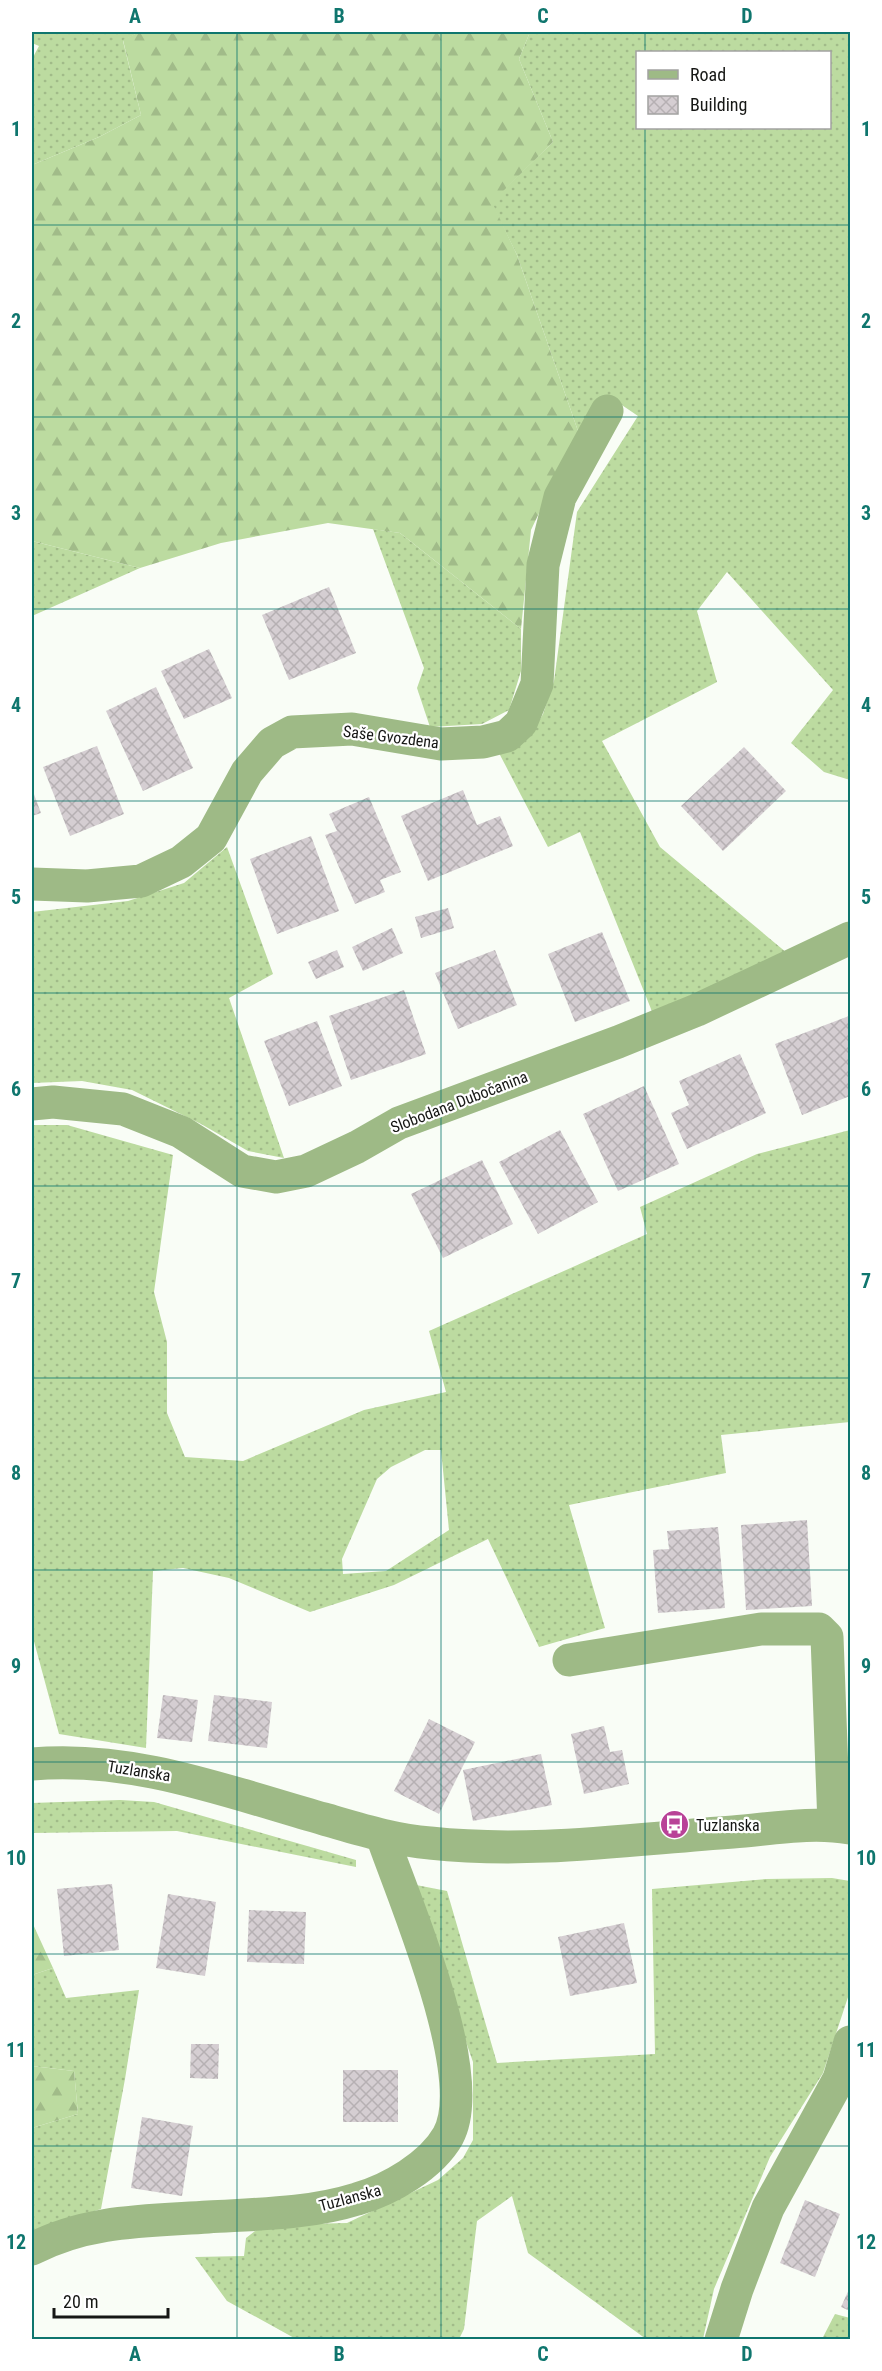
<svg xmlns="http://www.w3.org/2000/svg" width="882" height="2371" viewBox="0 0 882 2371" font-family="'Roboto Condensed',sans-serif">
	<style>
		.grass { fill: url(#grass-dots); fill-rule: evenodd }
		.forest { fill: url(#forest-firs) }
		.building { fill: url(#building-cross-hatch) }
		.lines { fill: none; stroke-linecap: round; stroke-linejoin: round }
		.minor { stroke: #9eba86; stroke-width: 33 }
		.grid { fill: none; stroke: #0f766e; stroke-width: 1.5; stroke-opacity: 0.55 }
		.labels { text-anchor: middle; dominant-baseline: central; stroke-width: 4.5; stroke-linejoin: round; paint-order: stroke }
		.street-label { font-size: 16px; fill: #161715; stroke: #fff }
		.poi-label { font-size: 16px; fill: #161715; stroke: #fff; text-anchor: start }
		.neatline { fill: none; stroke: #0f766e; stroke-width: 2 }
		.grid-label { font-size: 20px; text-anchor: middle; font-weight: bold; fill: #0f766e }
	</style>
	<defs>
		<pattern id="grass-dots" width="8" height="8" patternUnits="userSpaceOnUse" patternTransform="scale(1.5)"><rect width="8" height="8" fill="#bcdba0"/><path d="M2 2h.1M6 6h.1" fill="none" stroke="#a1bb89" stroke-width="1.8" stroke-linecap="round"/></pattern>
		<pattern id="forest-firs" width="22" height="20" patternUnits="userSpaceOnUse" patternTransform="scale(1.5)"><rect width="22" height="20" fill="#bcdba0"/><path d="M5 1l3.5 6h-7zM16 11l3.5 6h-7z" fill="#a1bb89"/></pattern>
		<pattern id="building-cross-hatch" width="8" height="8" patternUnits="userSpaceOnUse" patternTransform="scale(1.5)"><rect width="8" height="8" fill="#d5ced2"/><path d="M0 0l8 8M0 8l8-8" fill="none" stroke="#b6b0b3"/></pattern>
	</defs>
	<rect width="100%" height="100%" fill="#f9fdf6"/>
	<path class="grass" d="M32 32H139L123 41 141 115 99 137 32 165V59L39 46 32 43Z
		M530 32H850V780L824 772 791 743 833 690 727 572 697 611 717 682 602 741 660 847 787 953 653 1014 580 832 548 847 499 753 532 733 543 714 554 681 577 512 638 416 607 395 578 431 517 255 491 202 553 142 519 59ZM638 52H830V128H638Z
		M373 529 400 533 521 629V671L509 710 482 724 430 727 417 688 424 668Z
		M32 541 140 568 32 616Z
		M227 847 273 974 229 998 284 1158 248 1151 201 1124 132 1090 82 1081 32 1083V912L128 901 184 883Z
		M32 1125H67L173 1155 154 1292 167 1342V1413L185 1457 243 1461 364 1410 446 1392 429 1331 647 1234 640 1207 757 1154 850 1130V1422L721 1435 726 1473 569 1505 605 1628 539 1647 488 1539 394 1585 310 1612 229 1578 183 1568 153 1571 146 1748 59 1734 32 1634ZM425 1450H441L449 1530 386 1571 343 1574 342 1559 377 1479 391 1467Z
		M120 1800 154 1802 356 1860V1867L177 1831 32 1833V1803Z
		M832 1878 850 1881V1991L823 2073 770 2157 714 2289 703 2339H646L528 2253 512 2196 477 2221 464 2329 459 2339H296L227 2301 195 2257 244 2256 246 2238 263 2225 347 2223 438 2180 463 2158 473 2140V2062L411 1884 447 1891 497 2063 655 2054 652 1889 766 1879Z
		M53 1968 66 1998 139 1990 125 2079 101 2209 47 2226 32 2234V2128L78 2114 74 2071 32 2066V1975Z
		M835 2314 850 2318V2339H822Z"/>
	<path class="forest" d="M139 32H530L519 59 553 142 492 202 517 255 578 431 531 530 521 629 400 533 328 523 221 543 140 568 32 541V165L99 137 141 115 123 40Z
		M32 1922 53 1968 32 1975Z
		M32 2066 74 2071 78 2114 32 2128Z"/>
	<path class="building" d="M329 587 356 653 289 680 262 615Z
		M209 649 232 698 184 719 161 671Z
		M156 687 193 768 143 791 106 711Z
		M97 746 124 814 70 836 43 767Z
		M744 747 786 791 723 851 681 806Z
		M32 789 41 813 32 816Z
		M463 790 477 825 500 816 513 846 428 881 401 816Z
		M369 797 401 872 380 880 385 892 355 904 325 835 337 831 329 814Z
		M311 836 339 911 277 934 250 859Z
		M448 908 454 928 421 938 415 917Z
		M392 928 403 953 363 971 352 947Z
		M602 932 630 1001 575 1022 548 954Z
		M337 950 344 967 316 979 308 962Z
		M495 950 517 1005 458 1029 435 973Z
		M404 990 426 1054 351 1080 329 1016Z
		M849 1016 850 1096 802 1115 775 1044Z
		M317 1021 342 1086 289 1106 264 1041Z
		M740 1054 766 1113 687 1149 671 1113 689 1105 679 1081Z
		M644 1086 679 1164 618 1191 583 1114Z
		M560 1130 598 1202 538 1234 499 1162Z
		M482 1160 513 1224 443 1258 411 1194Z
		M807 1520 812 1606 746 1610 741 1525Z
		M718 1527 725 1608 658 1613 653 1550 669 1549 667 1531Z
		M163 1695 198 1700 192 1742 157 1738Z
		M214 1695 272 1702 267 1748 208 1741Z
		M429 1719 475 1742 439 1814 394 1791Z
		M604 1726 610 1752 622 1750 629 1784 584 1794 571 1734Z
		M541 1754 552 1805 473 1821 463 1770Z
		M112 1884 119 1950 64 1956 57 1889Z
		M168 1894 216 1902 205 1976 156 1968Z
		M249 1910 306 1912 304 1964 247 1962Z
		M624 1923 637 1983 570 1996 558 1937Z
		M191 2044H219L218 2079 190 2078Z
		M343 2070H398V2122H343Z
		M142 2117 193 2126 182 2196 131 2188Z
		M805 2200 840 2214 815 2277 780 2263Z
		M850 2287V2311L841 2307Z"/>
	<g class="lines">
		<path class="minor" d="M32 884 87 886 141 881 181 862 211 838 247 772 272 743 292 732 352 729 441 744 483 742 507 736 521 723 537 684 543 565 560 497 607 411
			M32 1104 53 1102 123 1109 181 1132 242 1171 276 1177 306 1171 357 1147 399 1123 618 1042 697 1010 850 938
			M569 1660 761 1629H819L827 1637 834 1825
			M32 1764C133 1755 228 1792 324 1819 359 1829 393 1840 430 1843 531 1854 632 1839 733 1832 771 1829 812 1821 850 1828
			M32 2249C87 2220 147 2221 208 2217 257 2214 309 2214 357 2199 389 2190 431 2166 448 2136 481 2076 404 1900 382 1836
			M721 2340 737 2289 768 2208 839 2079 850 2042"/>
	</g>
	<path class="grid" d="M237 32V2340M441 32V2340M645 32V52M645 128V2340M32 225H850M32 417H850M32 609H850M32 801H850M32 993H850M32 1186H850M32 1378H850M32 1570H850M32 1762H850M32 1954H850M32 2146H850"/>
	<defs>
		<symbol id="bus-disc" viewBox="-11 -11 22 22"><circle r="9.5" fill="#b94298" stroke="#fff"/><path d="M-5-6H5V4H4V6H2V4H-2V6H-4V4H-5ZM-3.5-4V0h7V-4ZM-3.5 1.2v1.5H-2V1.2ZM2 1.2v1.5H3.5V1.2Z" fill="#fff"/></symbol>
	</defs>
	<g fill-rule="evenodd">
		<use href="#bus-disc" x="658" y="1808" width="33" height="33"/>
	</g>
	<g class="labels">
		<g class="street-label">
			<text transform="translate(391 737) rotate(7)">Saše Gvozdena</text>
			<text transform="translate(459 1102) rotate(-21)">Slobodana Dubočanina</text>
			<text transform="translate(139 1771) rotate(9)">Tuzlanska</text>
			<text transform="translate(350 2198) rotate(-15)">Tuzlanska</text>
		</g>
		<g class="poi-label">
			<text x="696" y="1825">Tuzlanska</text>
		</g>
	</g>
	<rect width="882" height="2371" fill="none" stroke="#ffffff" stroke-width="66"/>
	<rect x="636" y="51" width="195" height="78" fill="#ffffff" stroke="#a2a2a1" stroke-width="1.5"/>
	<rect x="648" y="70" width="30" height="9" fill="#9eba86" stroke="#a2a2a1" stroke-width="1.5"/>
	<text x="690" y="81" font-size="18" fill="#161715">Road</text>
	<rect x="648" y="96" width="30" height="18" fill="url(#building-cross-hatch)" stroke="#a2a2a1" stroke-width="1.5"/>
	<text x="690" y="111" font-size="18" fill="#161715">Building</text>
	<path d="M54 2308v9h114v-9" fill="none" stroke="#161715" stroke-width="3"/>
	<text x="63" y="2308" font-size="18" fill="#161715" stroke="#ffffff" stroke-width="4.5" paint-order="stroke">20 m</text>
	<rect x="33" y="33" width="816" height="2305" class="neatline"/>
	<g class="grid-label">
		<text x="135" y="23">A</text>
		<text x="339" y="23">B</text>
		<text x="543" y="23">C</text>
		<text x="747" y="23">D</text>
		<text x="16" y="136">1</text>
		<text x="866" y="136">1</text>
		<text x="16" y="328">2</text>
		<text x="866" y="328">2</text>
		<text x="16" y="520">3</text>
		<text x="866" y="520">3</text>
		<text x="16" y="712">4</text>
		<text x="866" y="712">4</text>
		<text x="16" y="904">5</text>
		<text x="866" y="904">5</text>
		<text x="16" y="1096">6</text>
		<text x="866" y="1096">6</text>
		<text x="16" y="1288">7</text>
		<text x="866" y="1288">7</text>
		<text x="16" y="1480">8</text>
		<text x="866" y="1480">8</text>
		<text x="16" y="1673">9</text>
		<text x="866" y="1673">9</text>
		<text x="16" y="1865">10</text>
		<text x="866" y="1865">10</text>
		<text x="16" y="2057">11</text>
		<text x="866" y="2057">11</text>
		<text x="16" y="2249">12</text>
		<text x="866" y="2249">12</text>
		<text x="135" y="2361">A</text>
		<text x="339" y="2361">B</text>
		<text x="543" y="2361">C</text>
		<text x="747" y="2361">D</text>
	</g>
</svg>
